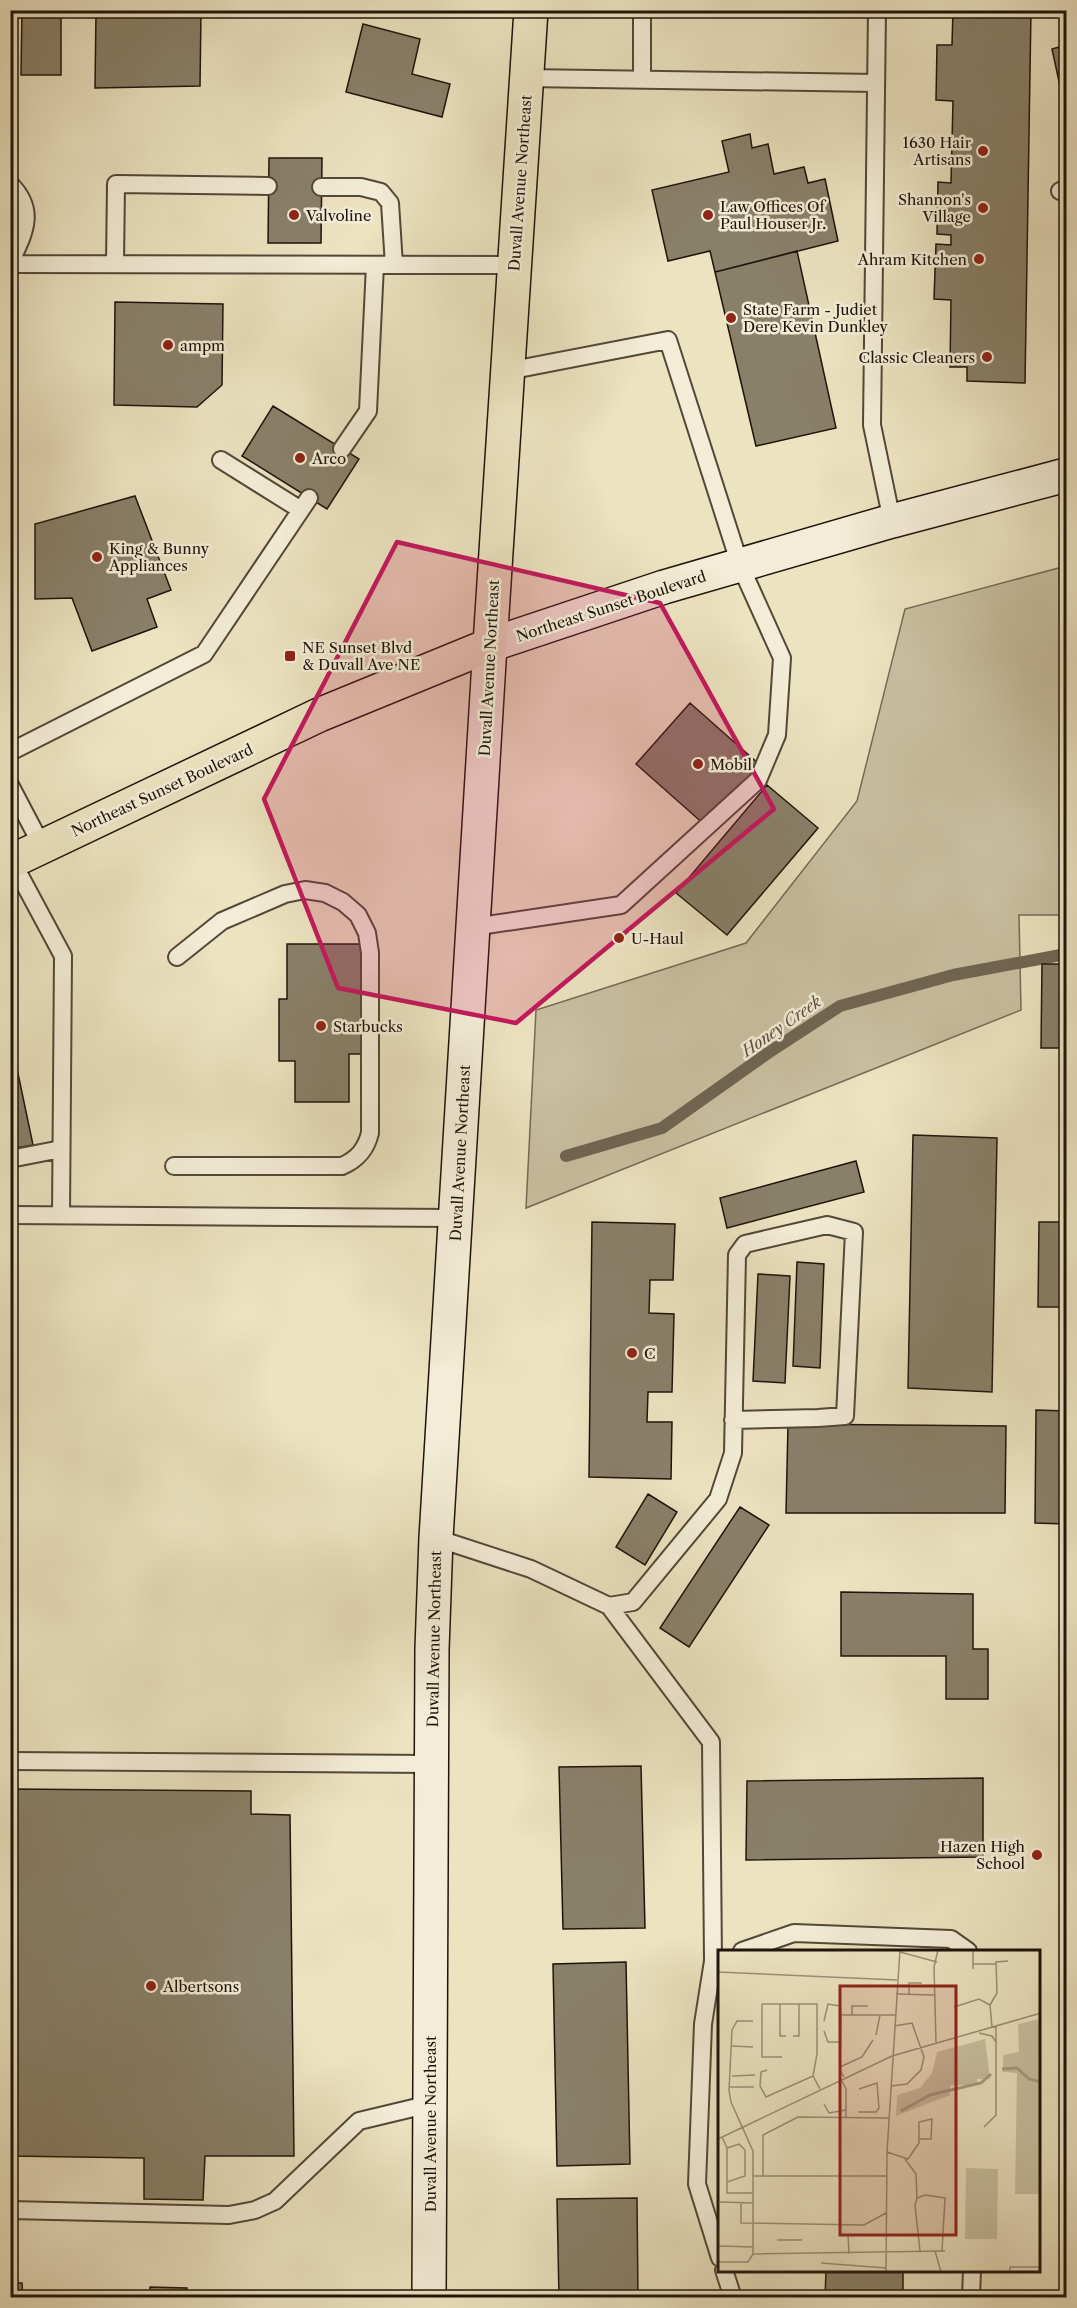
<svg xmlns="http://www.w3.org/2000/svg" width="1077" height="2308" viewBox="0 0 1077 2308" font-family="'Libre Caslon Text',serif">
	<style>
		.green { fill: #c9c0a2; stroke: #746a56; stroke-width: 1.5 }
		.lines { fill: none; stroke-linecap: round; stroke-linejoin: round }
		.stream { stroke: #706653; stroke-width: 12 }
		.building { fill: #89806a; stroke: #1e140b; stroke-width: 1.5 }
		.service-casing { stroke: #524838; stroke-width: 20 }
		.secondary-casing { stroke: #1e140b; stroke-width: 36 }
		.primary-casing { stroke: #1e140b; stroke-width: 36 }
		.service { stroke: #f3edd7; stroke-width: 16 }
		.secondary { stroke: #f3edd7; stroke-width: 33 }
		.primary { stroke: #ece3c1; stroke-width: 33 }
		.marked { fill: #c2185b; fill-opacity: 0.2; stroke: #c2185b; stroke-width: 4.5; stroke-linejoin: round }
		.poi-dot { fill: #8f2418; stroke: #f3edd7; stroke-width: 2 }
		.labels { text-anchor: middle; dominant-baseline: central; stroke-width: 5; stroke-linejoin: round; paint-order: stroke }
		.poi-label { font-size: 15px; fill: #1e140b; stroke: #f3edd7; text-anchor: start }
		.street-label { font-size: 15px; fill: #1e140b; stroke: #f3edd7 }
		.water-label { font-size: 16px; font-style: italic; fill: #5b5241; stroke: #f3edd7 }
		.inset-river { fill: none; stroke: #a69d83; stroke-width: 3 }
		.inset-road { fill: none; stroke: #9a9078; stroke-width: 1.5 }
		.view { fill: #8f2418; fill-opacity: 0.15; stroke: #8f2418; stroke-width: 3 }
		.inset-edge { fill: none; stroke: #1e140b; stroke-width: 3 }
	</style>
	<rect width="100%" height="100%" fill="#ece3c1"/>
	<filter id="stains"><feTurbulence type="fractalNoise" baseFrequency=".00333" numOctaves="4"/><feColorMatrix values="0 0 0 0 .2 0 0 0 0 .09 0 0 0 0 .02 0 0 0 .5 -.17"/></filter>
	<radialGradient id="worn" r=".72"><stop offset=".6" stop-color="#630" stop-opacity="0"/><stop offset="1" stop-color="#630" stop-opacity=".3"/></radialGradient>
	<path class="green" d="M1066 566V915H1019L1021 1010 526 1208 536 1010 746 943 857 801 905 609Z"/>
	<g class="lines">
		<path class="stream" d="M566 1156 662 1128 768 1053 840 1006 953 975 1066 954"/>
	</g>
	<path class="building" d="M22 10H61V75H21Z
		M953 10H1031L1025 383 967 381V367H950L951 300 934 299 936 244 951 245V235L937 234 938 182 951 183 953 101 936 100 937 45H952Z
		M201 11 200 86 95 88 96 13Z
		M363 24 420 39 412 74 450 84 442 117 346 92Z
		M1066 45V114L1052 49Z
		M750 134 752 148 768 144 774 174 804 167 808 183 825 179 838 241 715 272 710 251 668 261 652 190 729 172 722 141Z
		M269 158H322L321 243H268Z
		M797 251 836 428 756 446 715 272Z
		M115 302 223 304 222 385 197 407 114 405Z
		M273 406 359 459 327 509 242 456Z
		M135 496 171 590 147 599 157 627 92 651 72 598 35 599V524Z
		M690 703 760 765 706 826 636 764Z
		M767 785 818 828 727 935 676 893Z
		M287 944H362V1054H349V1102H295V1061H279V999H287Z
		M1042 964H1066V1048H1041Z
		M16 1064 33 1145 10 1149V1065Z
		M913 1135 997 1138 992 1392 908 1388Z
		M856 1161 864 1192 727 1228 720 1198Z
		M592 1222 675 1224 673 1280H650L649 1313 674 1314 672 1392H648L647 1422H672L671 1479 589 1477Z
		M1039 1222H1066V1307H1038Z
		M797 1262 824 1264 820 1368 793 1366Z
		M758 1274 790 1276 785 1383 753 1381Z
		M1036 1410 1066 1411V1524L1035 1523Z
		M788 1424 1006 1426 1005 1513H786Z
		M648 1494 677 1512 645 1565 616 1547Z
		M740 1507 769 1525 689 1647 660 1628Z
		M841 1592 973 1594V1649H988V1699H946V1656H841Z
		M641 1766 645 1928 563 1929 559 1767Z
		M983 1778V1857L746 1860 747 1781Z
		M10 1789 251 1791V1814L290 1815 294 2156H205L203 2200 144 2199V2158L10 2156Z
		M626 1962 630 2164 557 2166 553 1964Z
		M637 2198 638 2298H559L557 2199Z
		M826 2270H903V2298H825Z
		M10 2283H22L23 2298H10Z
		M150 2287 187 2288 186 2298H150Z"/>
	<g class="lines">
		<defs>
			<path id="service" d="M642 10V80
				M877 10 872 425 892 521
				M526 78 876 83
				M10 184C37 211 24 233 10 263
				M321 187H361L381 192 390 203 394 265
				M1060 191 1066 189
				M10 264 515 265
				M115 264 116 184 268 186
				M342 449 368 411 375 265
				M221 460 301 510
				M10 752 204 654 309 498
				M10 785 42 846
				M12 861 63 956 61 1215
				M473 927 621 905 758 780 777 735 782 658 740 565 668 340 508 371
				M10 1159 61 1149
				M174 1166H342C358 1159 366 1149 370 1133V953L367 933 358 915 343 902 325 893 305 890 285 894 222 921 177 957
				M10 1215 456 1218
				M436 1538 531 1569 609 1606 633 1602 718 1499 733 1453 737 1255 745 1244 827 1225 854 1232 845 1416 818 1418 733 1420
				M609 1606 711 1742 713 1961
				M10 1761 431 1764
				M742 1951 794 1933 951 1939 968 1951
				M720 1959 713 1961 703 2024 697 2184 720 2258
				M10 2210 229 2215 255 2210 275 2201 359 2121 430 2104
				M724 2270 733 2298
				M971 2298 972 2270"/>
			<path id="secondary" d="M429 2298 432 1649 436 1538 490 645 664 587 892 521 1066 475"/>
			<path id="primary" d="M10 862 319 715 490 645 531 10"/>
		</defs>
		<use href="#service" class="service-casing"/>
		<use href="#secondary" class="secondary-casing"/>
		<use href="#primary" class="primary-casing"/>
		<use href="#service" class="service"/>
		<use href="#secondary" class="secondary"/>
		<use href="#primary" class="primary"/>
	</g>
	<path class="marked" d="M397 542 660 603 774 809 516 1023 338 988 264 799Z"/>
	<g class="poi-dot">
		<circle cx="983" cy="151" r="6"/>
		<circle cx="983" cy="208" r="6"/>
		<circle cx="294" cy="215" r="6"/>
		<circle cx="708" cy="215" r="6"/>
		<circle cx="979" cy="259" r="6"/>
		<circle cx="731" cy="318" r="6"/>
		<circle cx="168" cy="345" r="6"/>
		<circle cx="987" cy="357" r="6"/>
		<circle cx="300" cy="458" r="6"/>
		<circle cx="97" cy="557" r="6"/>
		<rect x="284" y="650" width="12" height="12" rx="3"/>
		<circle cx="698" cy="764" r="6"/>
		<circle cx="619" cy="938" r="6"/>
		<circle cx="321" cy="1026" r="6"/>
		<circle cx="632" cy="1353" r="6"/>
		<circle cx="1037" cy="1855" r="6"/>
		<circle cx="151" cy="1986" r="6"/>
	</g>
	<g class="labels">
		<g class="poi-label">
			<text x="971" y="142" text-anchor="end">1630 Hair<tspan x="971" dy="17">Artisans</tspan></text>
			<text x="971" y="199" text-anchor="end">Shannon's<tspan x="971" dy="17">Village</tspan></text>
			<text x="720" y="206">Law Offices Of<tspan x="720" dy="17">Paul Houser Jr.</tspan></text>
			<text x="306" y="215">Valvoline</text>
			<text x="967" y="259" text-anchor="end">Ahram Kitchen</text>
			<text x="743" y="309">State Farm - Judiet<tspan x="743" dy="17">Dere Kevin Dunkley</tspan></text>
			<text x="180" y="345">ampm</text>
			<text x="975" y="357" text-anchor="end">Classic Cleaners</text>
			<text x="312" y="458">Arco</text>
			<text x="109" y="548">King &amp; Bunny<tspan x="109" dy="17">Appliances</tspan></text>
			<text x="302" y="647">NE Sunset Blvd<tspan x="302" dy="17">&amp; Duvall Ave NE</tspan></text>
			<text x="710" y="764">Mobil</text>
			<text x="631" y="938">U-Haul</text>
			<text x="333" y="1026">Starbucks</text>
			<text x="644" y="1353">C</text>
			<text x="1025" y="1846" text-anchor="end">Hazen High<tspan x="1025" dy="17">School</tspan></text>
			<text x="163" y="1986">Albertsons</text>
		</g>
		<g class="street-label">
			<text transform="translate(520 183) rotate(-86)">Duvall Avenue Northeast</text>
			<text transform="translate(611 606) rotate(-18)">Northeast Sunset Boulevard</text>
			<text transform="translate(489 668) rotate(-87)">Duvall Avenue Northeast</text>
			<text transform="translate(162 790) rotate(-25)">Northeast Sunset Boulevard</text>
			<text transform="translate(460 1153) rotate(-87)">Duvall Avenue Northeast</text>
			<text transform="translate(434 1639) rotate(-89)">Duvall Avenue Northeast</text>
			<text transform="translate(430 2124) rotate(-90)">Duvall Avenue Northeast</text>
		</g>
		<g class="water-label">
			<text transform="translate(781 1026) rotate(-35)">Honey Creek</text>
		</g>
	</g>
	<g transform="translate(718 1950)">
		<rect width="322" height="322" fill="#ece3c1"/>
		<path d="M322 69V244H297L299 123 285 122V105L301 102 300 74ZM267 89 272 129H259V135H232V145L178 166 179 145 202 138 214 123 219 102ZM248 218 280 219 279 289H247Z" fill="#c9c0a2"/>
		<path class="inset-river" d="M284 119 299 118 311 129 323 132M183 161 212 145 263 133 273 124"/>
		<path class="inset-road" d="M182 2 219 12M255 14H278M255 19V0M0 22 179 30M178 44 216 45M191 45V33H204M62 54V86H68M236 57 261 49 272 55M134 65V56H150M35 71H19L14 80 11 140 13 152 35 201V304M106 71 110 54 122 56 123 65M274 77 272 55 279 43 278 12 290 11M106 81 110 92H122M261 83 274 86 278 92M158 85 162 65M75 86H81V54M218 92 216 17 220 0M14 96 35 97M64 107H44V54H99V104L95 126M122 117 144 107 155 90M49 120 43 122 42 136 48 147 95 126 102 139M14 126 37 125M126 127 122 120 123 65H177M123 129 128 139V167M173 136 189 134 203 120 206 107 194 73 176 76M12 137H36M106 154 111 163 128 160M140 162H158L161 158 159 133 141 139M266 177 278 165V76M4 187 9 198V243H35M0 189 174 106 323 63M9 198 21 194 27 200V226L9 232M169 202 190 209 201 193V172L214 169 213 189H201M187 209 198 224 199 248M35 226H168M45 226V185L80 167 171 168M2 252 35 253M23 252V273L146 275 168 263M130 284 131 304M59 290H84M0 296 35 297M202 301 197 255 199 248 207 245 227 248 224 301M217 301 223 322M35 304 227 301M0 312H30L35 304M103 313 168 318M168 322 169 202 182 0M292 322V317H323"/>
		<path class="view" d="M122 36H238V285H122Z"/>
		<rect width="322" height="322" class="inset-edge"/>
	</g>
	<rect width="1077" height="2308" fill="none" stroke="#ece3c1" stroke-width="36"/>
	<rect x="12" y="12" width="1053" height="2284" fill="none" stroke="#1e140b" stroke-width="3"/>
	<rect x="18" y="18" width="1041" height="2272" fill="none" stroke="#1e140b" stroke-width="1.5"/>
	<rect width="100%" height="100%" filter="url(#stains)"/>
	<rect width="100%" height="100%" fill="url(#worn)"/>
</svg>
